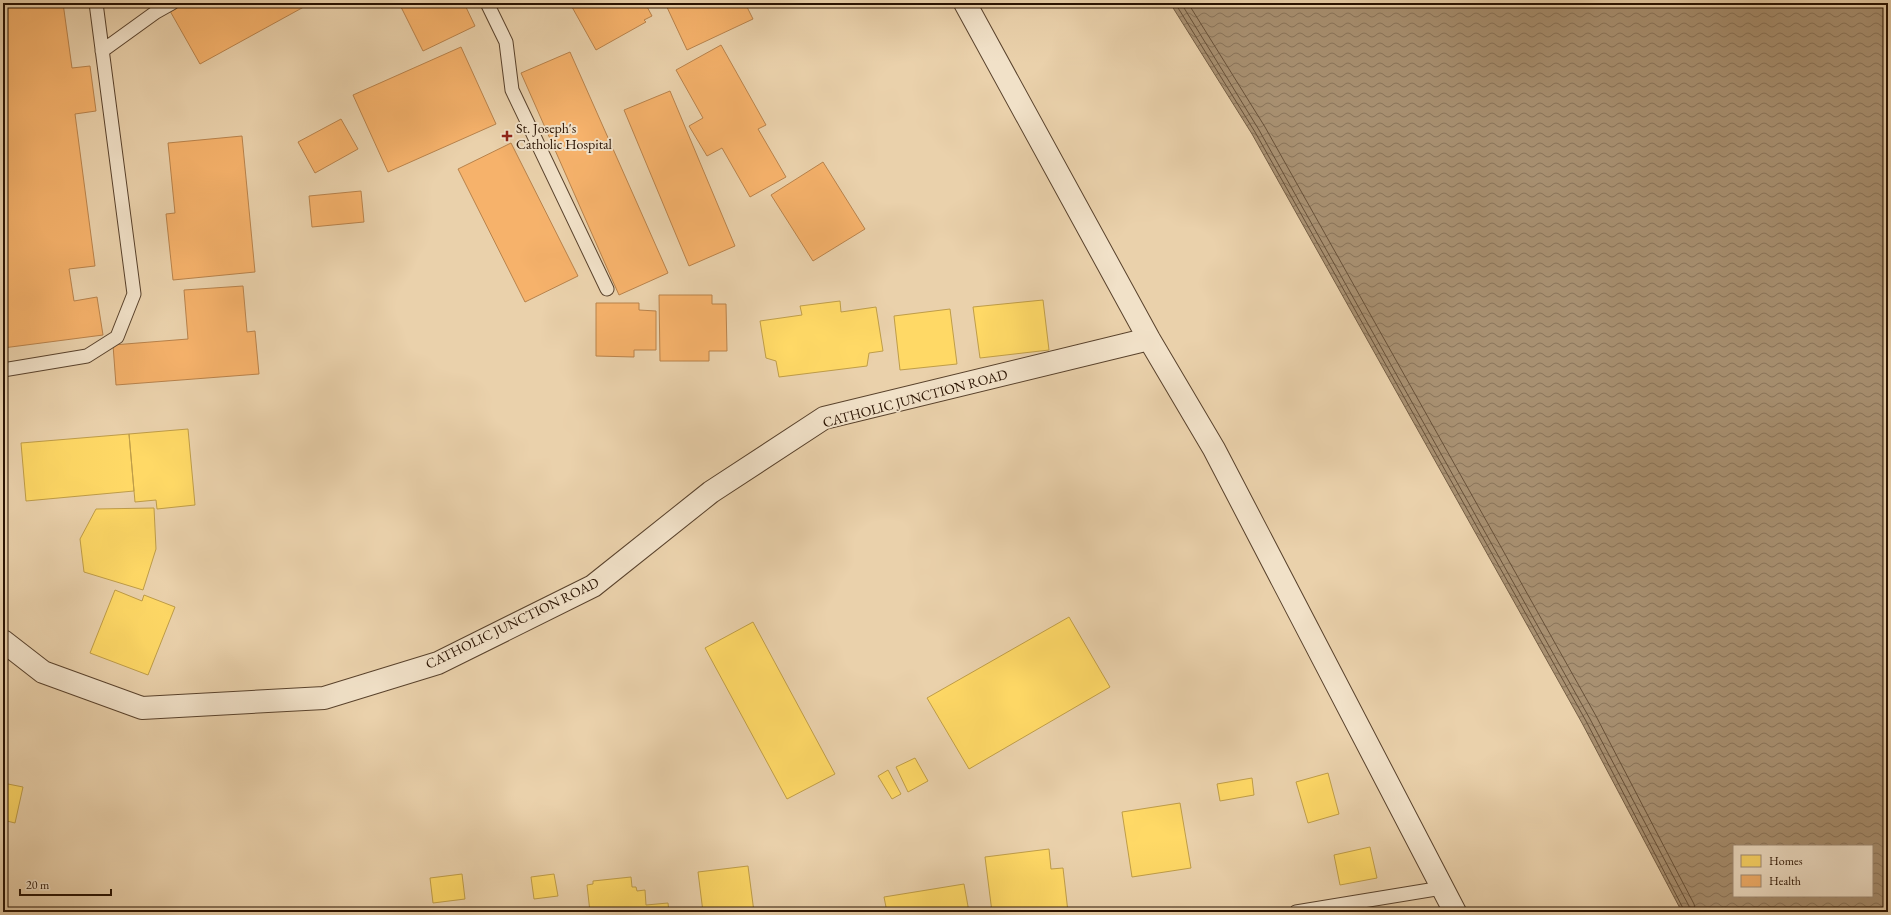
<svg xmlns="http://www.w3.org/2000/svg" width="1891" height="915" viewBox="0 0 1891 915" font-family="'EB Garamond',serif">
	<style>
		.water { fill: url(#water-waves); stroke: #755e44; fill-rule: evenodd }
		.homes { fill: #ffd966; stroke: #bf9d48 }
		.health { fill: #f6b26b; stroke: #b8824b }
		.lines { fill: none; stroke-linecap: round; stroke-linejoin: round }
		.shore { stroke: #685139; stroke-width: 1 }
		.lane-casing { stroke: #59422c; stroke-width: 15 }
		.street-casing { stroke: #59422c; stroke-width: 24 }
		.lane { stroke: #f1e1c8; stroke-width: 13 }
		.street { stroke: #f1e1c8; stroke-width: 22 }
		.poi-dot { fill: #8f2418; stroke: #f1e1c8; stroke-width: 1.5 }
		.labels { text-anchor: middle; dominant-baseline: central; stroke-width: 4; stroke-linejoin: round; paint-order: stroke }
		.poi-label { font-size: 14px; fill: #291201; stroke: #f1e1c8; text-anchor: start }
		.street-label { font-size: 14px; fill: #291201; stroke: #f1e1c8 }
	</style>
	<defs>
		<pattern id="water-waves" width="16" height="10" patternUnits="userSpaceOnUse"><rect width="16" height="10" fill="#a89071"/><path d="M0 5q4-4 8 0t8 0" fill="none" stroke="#89745a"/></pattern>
	</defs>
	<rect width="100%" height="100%" fill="#ead1ab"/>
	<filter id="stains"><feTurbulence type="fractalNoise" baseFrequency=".005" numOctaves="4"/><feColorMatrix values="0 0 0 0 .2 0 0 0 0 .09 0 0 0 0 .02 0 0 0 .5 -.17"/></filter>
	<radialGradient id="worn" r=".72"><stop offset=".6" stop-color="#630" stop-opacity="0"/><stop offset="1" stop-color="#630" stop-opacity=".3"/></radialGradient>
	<path class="water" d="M1170 3H1888V912H1682L1582 723 1252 134ZM1734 846H1872V896H1734Z"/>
	<path class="homes" d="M1043 300 1049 350 980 358 973 307Z
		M840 301 841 312 876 307 883 351 869 353 867 366 779 377 776 361 766 358 760 321 802 315 800 306Z
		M950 309 957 364 900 370 894 316Z
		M188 429 195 505 157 509 156 500 135 502 129 434Z
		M129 434 134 491 26 501 21 443Z
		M154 508 156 549 143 590 84 572 80 539 96 509Z
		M115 590 142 601 144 595 175 607 148 675 90 653Z
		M1069 617 1110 687 969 769 927 698Z
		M753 622 835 774 787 799 705 648Z
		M915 758 928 781 908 792 896 767Z
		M888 770 901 794 892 799 878 776Z
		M1328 773 1339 814 1308 823 1296 782Z
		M1252 778 1254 795 1220 801 1217 784Z
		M3 783 23 787 15 823 3 820Z
		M1180 803 1191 868 1132 877 1122 812Z
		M1370 847 1377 878 1340 885 1334 855Z
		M1049 849 1051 869 1063 868 1068 912H992L985 857Z
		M748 866 754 912H703L698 872Z
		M462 874 465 899 433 903 430 878Z
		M554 874 558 896 534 899 531 877Z
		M631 877 632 887H636L637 891 645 890 646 905 668 903 669 912H590L587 885 593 884V881Z
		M964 884 969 912H887L884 897Z"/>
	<path class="health" d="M3 3H63L72 68 90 66 96 111 75 114 95 266 69 269 74 301 97 297 103 335 3 348Z
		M184 3H311L200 64 170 11Z
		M399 3H464L475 26 423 51Z
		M579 3H645L652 16 644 20 646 22 596 50 572 7Z
		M665 3H745L753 19 687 50Z
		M721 45 766 125 758 129 786 177 750 197 722 148 707 156 689 126 703 118 676 70Z
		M461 47 496 124 388 172 353 95Z
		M570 52 668 273 619 295 521 73Z
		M670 91 735 246 689 266 624 110Z
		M341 119 358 149 315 173 298 142Z
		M242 136 255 272 173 280 166 214 175 213 168 143Z
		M511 143 578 276 525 302 458 169Z
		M823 162 865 229 813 261 771 195Z
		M361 191 364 222 312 227 309 196Z
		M243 286 247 332 255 331 259 374 116 385 113 345 188 339 184 290Z
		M659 295H712V304H726L727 351H709V361H660Z
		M596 303H639V310L656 311V350H634V357L596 356Z"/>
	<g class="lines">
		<path class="shore" d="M1175 3 1255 132 1586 721 1685 912
			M1181 3 1259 130 1590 719 1689 906 1690 912
			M1188 3 1265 127 1596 716 1694 904 1696 912"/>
		<defs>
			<path id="lane" d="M487 3 506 42 512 90 607 289
				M102 51 156 12 172 3
				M3 370 87 356 117 337 134 294 96 3
				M1296 912 1442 888"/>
			<path id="street" d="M965 3 1149 339 1214 449 1455 912
				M3 641 43 672 142 708 324 698 438 663 593 586 711 492 824 418 1149 339"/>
		</defs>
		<use href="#lane" class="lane-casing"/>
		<use href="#street" class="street-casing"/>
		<use href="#lane" class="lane"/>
		<use href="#street" class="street"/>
	</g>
	<path class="poi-dot" d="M505 130h4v4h4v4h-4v4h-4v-4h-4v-4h4z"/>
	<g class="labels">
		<g class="poi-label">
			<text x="516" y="128">St. Joseph's<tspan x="516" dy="16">Catholic Hospital</tspan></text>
		</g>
		<g class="street-label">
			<text transform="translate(915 398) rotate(-15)">CATHOLIC JUNCTION ROAD</text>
			<text transform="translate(512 623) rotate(-26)">CATHOLIC JUNCTION ROAD</text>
		</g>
	</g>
	<rect width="1891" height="915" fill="none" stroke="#ead1ab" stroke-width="16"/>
	<rect x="4" y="4" width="1883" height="907" fill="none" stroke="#291201" stroke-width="2"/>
	<rect x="8" y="8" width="1875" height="899" fill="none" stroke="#291201"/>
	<rect x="1733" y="845" width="140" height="52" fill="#f1e1c8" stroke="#a18e78"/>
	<rect x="1741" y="855" width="20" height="12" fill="#ffd966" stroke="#a18e78"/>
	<text x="1769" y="865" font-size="12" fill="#291201">Homes</text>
	<rect x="1741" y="875" width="20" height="12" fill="#f6b26b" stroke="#a18e78"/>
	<text x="1769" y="885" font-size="12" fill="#291201">Health</text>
	<path d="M20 889v6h91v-6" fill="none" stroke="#291201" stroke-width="2"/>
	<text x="26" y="889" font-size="12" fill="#291201" stroke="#f1e1c8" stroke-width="3" paint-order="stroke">20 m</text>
	<rect width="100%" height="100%" filter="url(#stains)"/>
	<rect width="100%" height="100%" fill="url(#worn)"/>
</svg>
